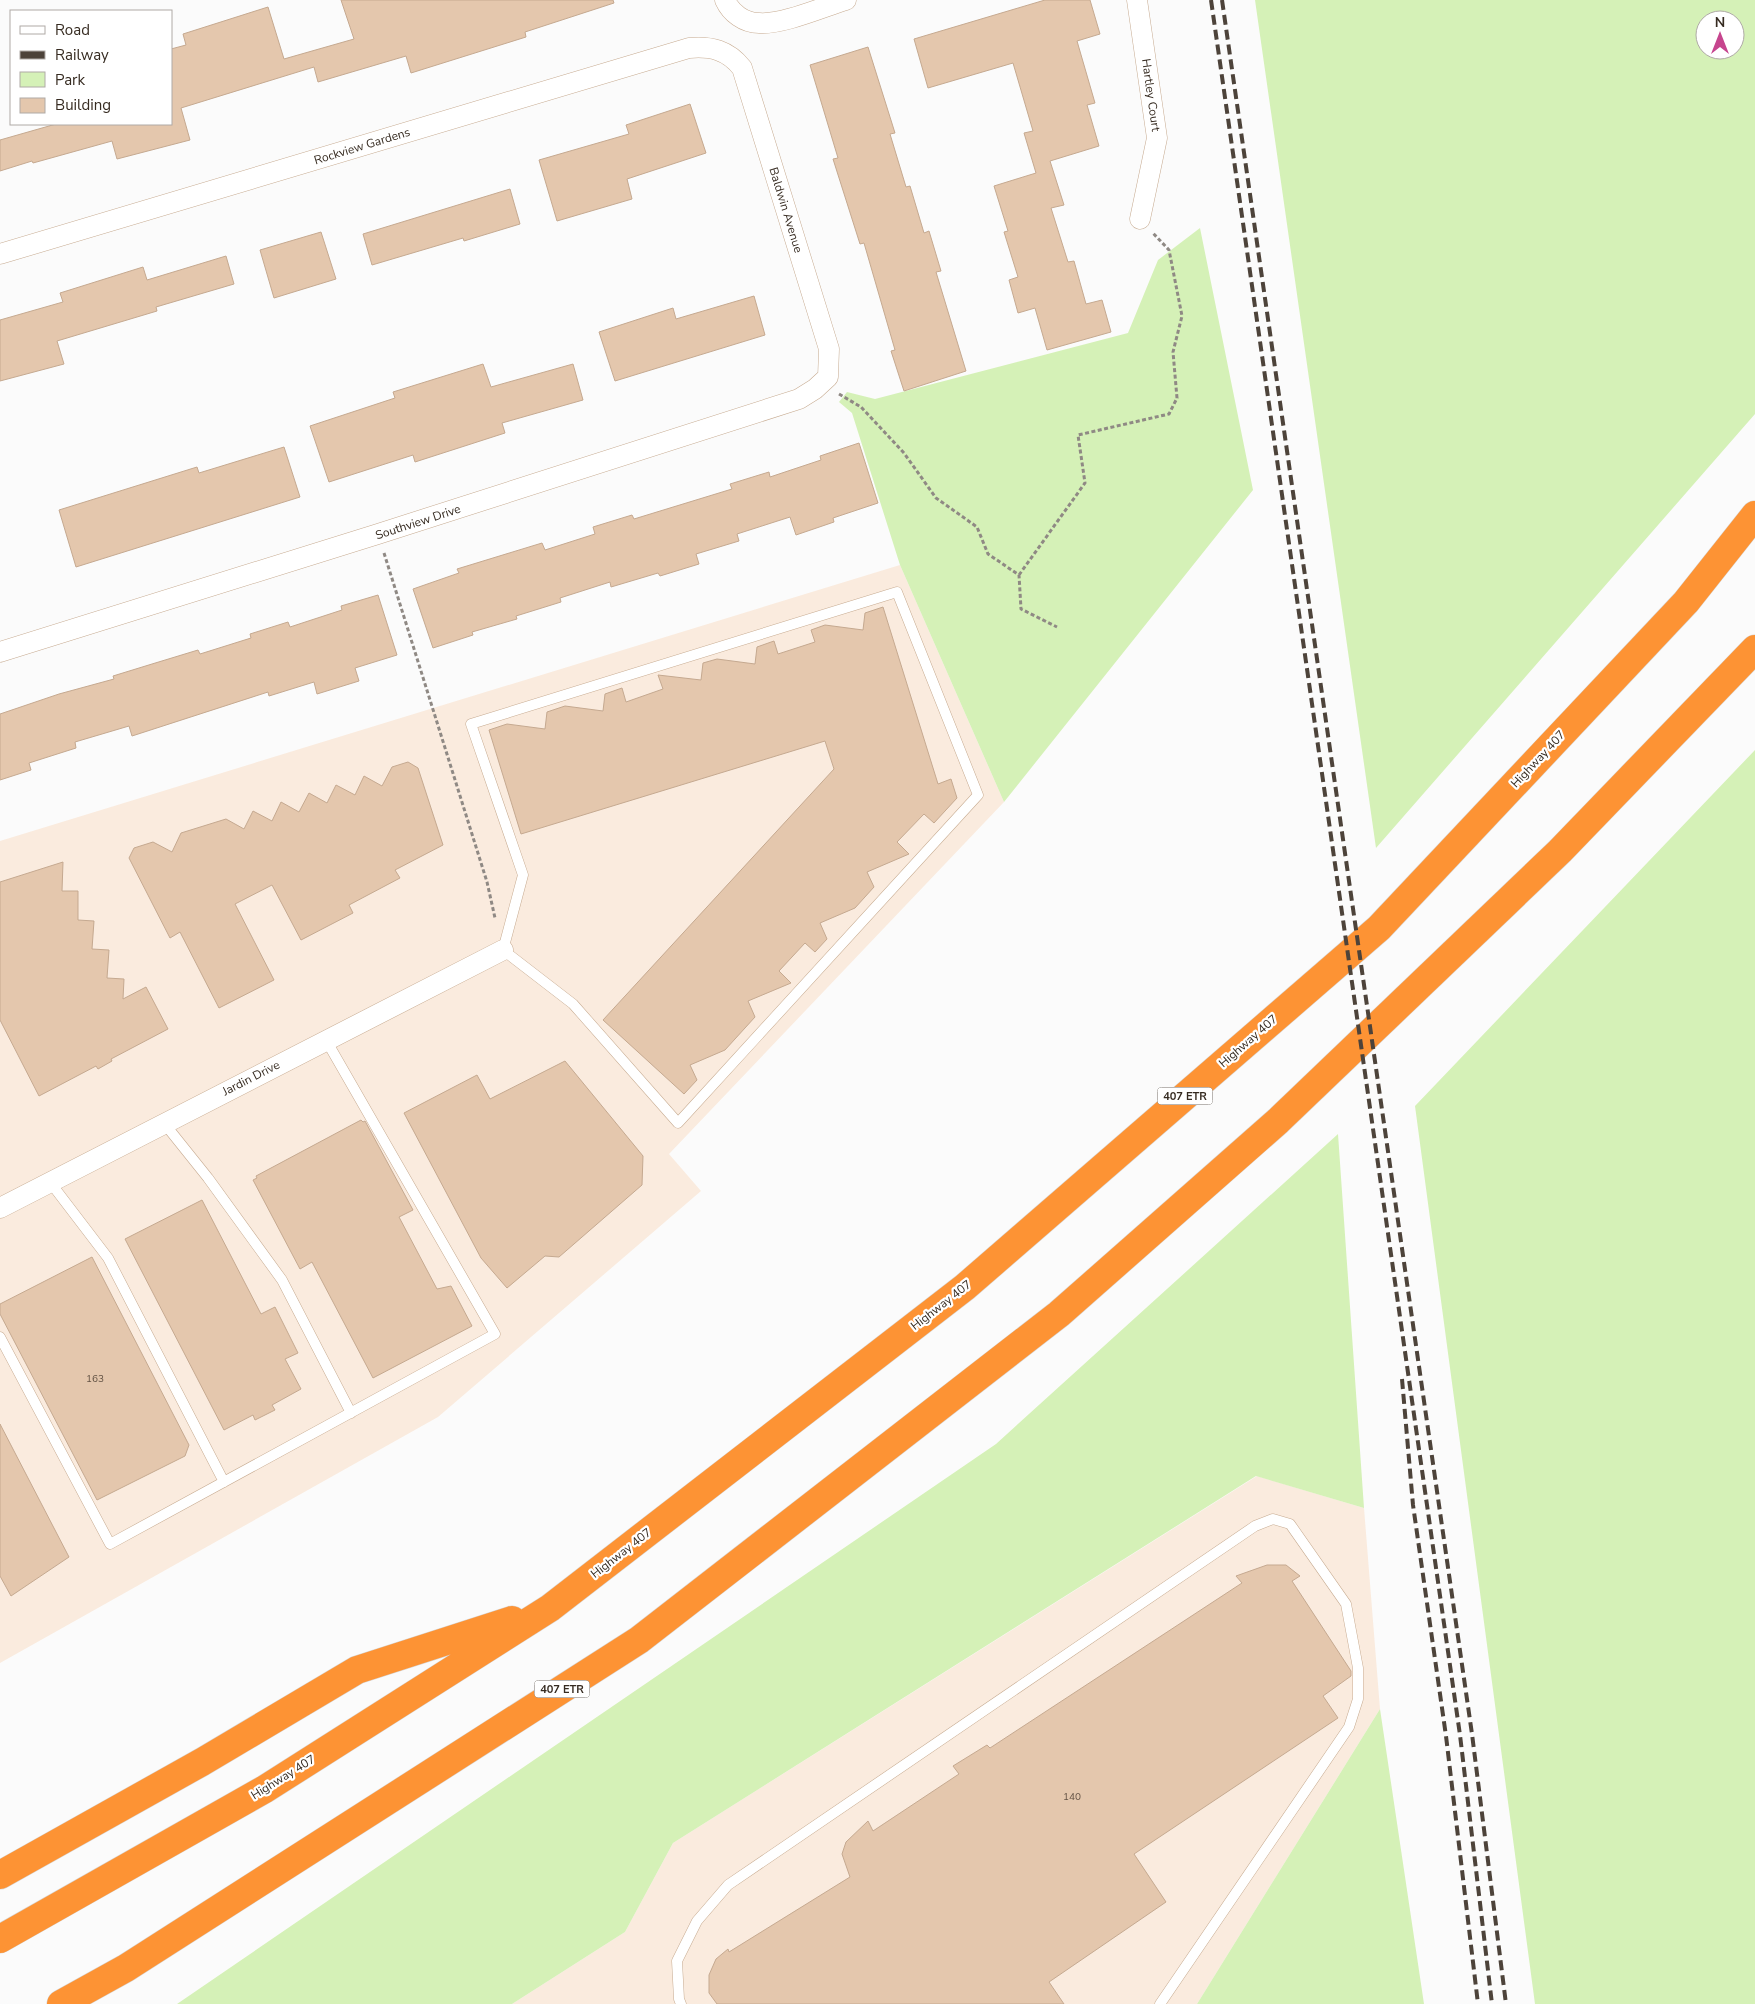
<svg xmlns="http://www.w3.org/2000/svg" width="1755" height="2004" viewBox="0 0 1755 2004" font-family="'Nunito Sans',sans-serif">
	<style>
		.built { fill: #faebde }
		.green { fill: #d5f1b7; fill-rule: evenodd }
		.building { fill: #e4c7ad; stroke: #c5a990 }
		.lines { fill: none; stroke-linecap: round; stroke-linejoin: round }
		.lane-casing { stroke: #c7ab91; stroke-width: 11 }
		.street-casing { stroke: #c7ab91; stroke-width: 21 }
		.highway-casing { stroke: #d7d5d3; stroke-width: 29 }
		.path { stroke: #8f8984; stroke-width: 3; stroke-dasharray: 4 2.5; stroke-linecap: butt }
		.lane { stroke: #fff; stroke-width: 10 }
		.street { stroke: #fff; stroke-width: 20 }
		.highway { stroke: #fd9334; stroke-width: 28 }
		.rail { stroke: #4d433a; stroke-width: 4; stroke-dasharray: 10 5; stroke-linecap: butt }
		.labels { text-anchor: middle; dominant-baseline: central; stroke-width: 4.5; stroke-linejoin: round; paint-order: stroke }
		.number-label { font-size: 10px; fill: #625244 }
		.shield { fill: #fff; stroke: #726b64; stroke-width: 1 }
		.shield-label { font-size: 11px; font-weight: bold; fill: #362b21 }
		.street-label { font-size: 12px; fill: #362b21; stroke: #fff }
	</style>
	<rect width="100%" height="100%" fill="#fbfbfb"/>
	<path class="built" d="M900 565 1004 802 669 1154 701 1191 438 1417 0 1663V841Z
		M1257 1476 1364 1508 1380 1709 1197 2004H512L625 1932 673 1843Z"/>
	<path class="green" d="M1255 0H1755V414L1376 848ZM1705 20H1735V50H1705Z
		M1200 228 1253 490 1004 802 900 565 852 413 839 402 847 392 875 399 1128 333 1158 260Z
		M1755 750V2004H1535L1415 1106Z
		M1338 1134 1364 1508 1256 1476 673 1843 625 1932 512 2004H177L996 1444Z
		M1380 1709 1424 2004H1197Z"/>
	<path class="building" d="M341 0H613L614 3 525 32 526 37 411 73 406 56 318 82 314 67 181 108 190 140 117 159 112 141 33 163 32 161 0 171V140L56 124H171V49L186 45 183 34 268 7 284 59 354 39Z
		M1045 0H1090L1100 34 1077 41 1095 103 1087 105 1099 146 1050 161 1064 205 1051 208 1068 262 1074 261 1086 304 1102 300 1111 332 1047 350 1035 308 1018 313 1009 280 1018 277 1004 232 1008 231 994 186 1036 173 1024 133 1033 131 1013 63 928 88 914 39Z
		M868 47 895 133 890 134 906 187 910 186 924 233 929 231 941 271 936 272 966 371 904 391 891 351 895 350 864 243 860 244 833 159 838 158 810 65Z
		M690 104 706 153 627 179 632 199 557 221 539 160 629 134 626 125Z
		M510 189 520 224 464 241 463 238 372 265 363 234Z
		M321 232 336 279 274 298 260 250Z
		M226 256 234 284 156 307 157 311 57 341 64 364 0 381V320L63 302 60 293 143 267 147 280Z
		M754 296 765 335 615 381 599 332 673 308 676 319Z
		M483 364 491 387 573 364 583 400 502 423 505 433 415 462 413 455 329 482 310 426 395 398 393 392Z
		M859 443 878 503 833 518 834 522 796 535 790 517 737 534 739 541 696 554 699 564 660 576 658 573 611 587 610 582 560 598 561 602 516 616 517 619 472 632 473 635 433 648 413 589 459 573 457 569 542 543 545 550 595 534 593 527 632 515 634 519 732 489 730 484 769 472 770 477 821 460 820 456Z
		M284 447 300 497 76 567 59 510 197 467 199 473Z
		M378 595 397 655 355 668 359 681 317 694 314 682 269 696 268 692 132 736 129 726 75 742 76 748 29 763 31 770 0 780V714L59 694 114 679 113 676 152 664 198 650 200 654 251 638 250 634 288 622 290 627 342 610 341 606Z
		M883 607 938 784 951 779 957 798 934 823 924 814 897 842 909 854 867 872 874 887 855 908 820 923 827 939 815 952 805 943 779 971 791 983 748 1001 755 1017 725 1050 690 1065 697 1080 684 1094 603 1020 834 769 825 741 521 834 489 730 507 724 545 729 547 712 565 706 603 711 605 694 622 688 626 702 663 689 658 675 701 680 703 663 717 659 755 664 757 647 774 641 778 654 815 642 811 630 825 625 863 630 865 613Z
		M408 762 418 768 443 845 395 870 400 878 349 905 353 913 301 940 272 885 235 904 274 980 219 1008 180 932 170 938 129 858 134 848 153 842 172 852 181 833 226 819 244 829 253 811 272 821 281 802 299 812 309 793 327 803 336 785 355 795 364 776 382 786 392 767Z
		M63 862 62 891H78V920L94 921 92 949 109 950 107 978 124 979 123 999 146 987 168 1029 111 1059 112 1061 98 1069 96 1066 39 1096 0 1020V882Z
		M565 1061 643 1156 642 1185 559 1257 545 1256 507 1288 481 1258 404 1113 477 1075 490 1099Z
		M361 1120 363 1122 365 1121 413 1210 399 1217 437 1289 451 1286 472 1326 373 1378 312 1262 300 1269 253 1180 257 1178 256 1176Z
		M202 1200 261 1314 275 1307 298 1353 285 1359 301 1389 272 1405 275 1410 255 1420 253 1415 224 1430 125 1239Z
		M92 1257 189 1445 185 1456 97 1500 0 1314V1304Z
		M0 1424 69 1557 11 1596 0 1576Z
		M1267 1565H1286L1300 1576 1292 1581 1351 1671V1676L1323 1696 1338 1718 1134 1854 1166 1902 1049 1982 1064 2004H717L709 1993V1975L716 1959 728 1949 729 1952 850 1877 842 1854 846 1842 868 1821 873 1831 959 1774 953 1766 987 1745 990 1748 1242 1583 1236 1576Z"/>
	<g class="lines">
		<defs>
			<path id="lane" d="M897 592 978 795 678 1123 573 1004 503 950 523 875 471 724Z
				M164 1123 208 1178 282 1280 351 1413
				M50 1182 108 1258 224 1482
				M0 1337 110 1544 495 1334 326 1040
				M681 2004 679 1999 677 1961 697 1921 728 1885 1255 1526 1273 1519 1290 1524 1346 1604 1358 1668V1699L1349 1727 1160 2004"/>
			<path id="street" d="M725 0C731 13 744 23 759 23 782 25 823 7 846 0
				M1137 0 1157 138 1140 219
				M0 254 689 48C711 46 728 50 742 68L829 349 828 377 815 389 799 399 378 534 0 652
				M0 1208 503 950"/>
			<path id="highway" d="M0 1875 202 1762 357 1670 512 1620
				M0 1939 265 1789 550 1608 965 1287 1379 928 1686 602 1755 515
				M61 2004 126 1968 639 1640 1059 1314 1278 1121 1560 851 1755 649"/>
		</defs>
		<use href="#lane" class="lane-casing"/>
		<use href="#street" class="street-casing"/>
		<use href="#highway" class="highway-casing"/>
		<path class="path" d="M839 394 861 407 904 453 936 498 977 527 988 554 1019 575 1021 609 1057 627
			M384 553 487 882 495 918
			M1019 575 1085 483 1078 435 1169 414 1177 398 1173 352 1182 316 1169 250 1152 232"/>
		<use href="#lane" class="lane"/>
		<use href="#street" class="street"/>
		<use href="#highway" class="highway"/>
		<path class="rail" d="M1211 0 1460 1735 1492 2004
			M1222 0 1472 1734 1506 2004
			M1402 1379 1413 1505 1446 1736 1478 2004"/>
	</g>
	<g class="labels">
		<g class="number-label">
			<text x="95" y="1379">163</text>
			<text x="1072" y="1797">140</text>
		</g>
		<g class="shield">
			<rect x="1157.5" y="1087.5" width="55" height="17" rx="4"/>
			<rect x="534.5" y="1680.5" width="55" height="17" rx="4"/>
		</g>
		<g class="shield-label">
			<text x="1185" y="1096">407 ETR</text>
			<text x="562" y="1689">407 ETR</text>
		</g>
		<g class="street-label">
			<text transform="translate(1151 95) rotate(82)">Hartley Court</text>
			<text transform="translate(362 146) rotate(-17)">Rockview Gardens</text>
			<text transform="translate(786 210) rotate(73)">Baldwin Avenue</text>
			<text transform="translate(418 522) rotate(-18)">Southview Drive</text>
			<text transform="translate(1538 759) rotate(-47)">Highway 407</text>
			<text transform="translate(1248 1041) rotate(-41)">Highway 407</text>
			<text transform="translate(251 1078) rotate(-27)">Jardin Drive</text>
			<text transform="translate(941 1305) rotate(-38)">Highway 407</text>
			<text transform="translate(621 1553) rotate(-38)">Highway 407</text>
			<text transform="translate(283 1777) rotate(-32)">Highway 407</text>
		</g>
	</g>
	<rect x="10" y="10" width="162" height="115" fill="#ffffff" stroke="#afaaa6"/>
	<rect x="20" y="26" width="25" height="8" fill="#ffffff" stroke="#afaaa6"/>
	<text x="55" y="35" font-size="15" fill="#362b21">Road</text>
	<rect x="20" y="51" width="25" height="8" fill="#4d433a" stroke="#afaaa6"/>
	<text x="55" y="60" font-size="15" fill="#362b21">Railway</text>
	<rect x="20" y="72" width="25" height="15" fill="#d5f1b7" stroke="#afaaa6"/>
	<text x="55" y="85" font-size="15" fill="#362b21">Park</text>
	<rect x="20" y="98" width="25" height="15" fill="#e4c7ad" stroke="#afaaa6"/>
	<text x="55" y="110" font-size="15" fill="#362b21">Building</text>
	<g transform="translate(1720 35)"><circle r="24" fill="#ffffff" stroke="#afaaa6"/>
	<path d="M0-4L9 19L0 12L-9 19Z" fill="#c6458e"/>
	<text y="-8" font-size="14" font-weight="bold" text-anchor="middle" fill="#362b21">N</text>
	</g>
</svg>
